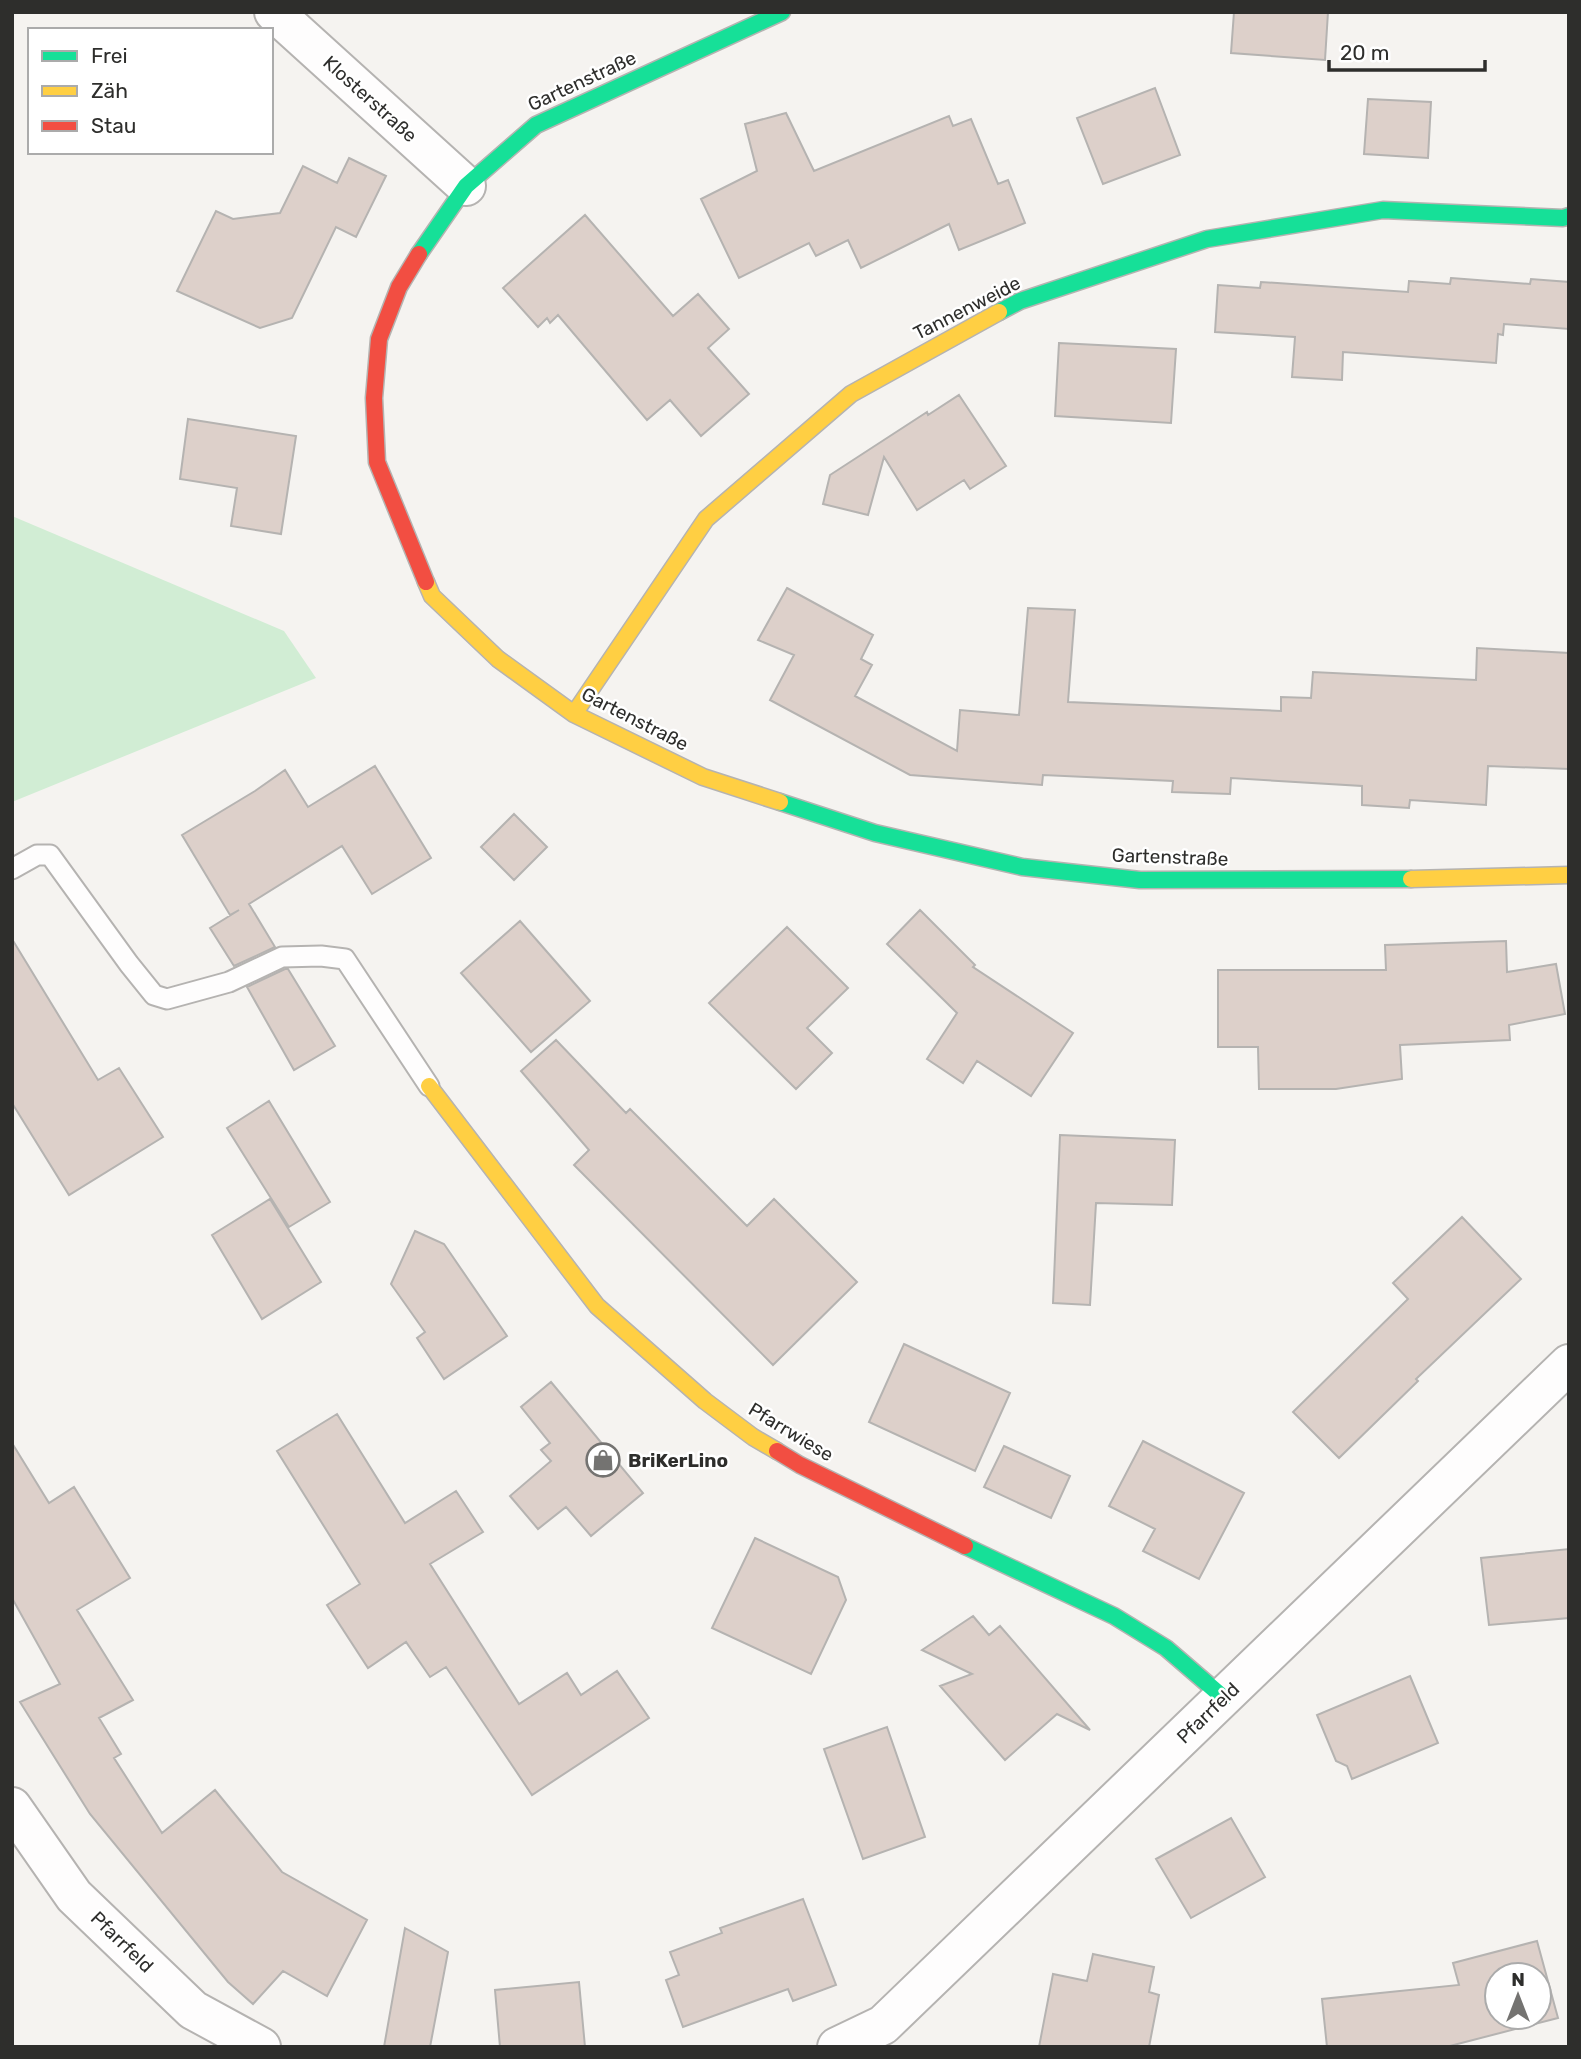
<svg xmlns="http://www.w3.org/2000/svg" width="1581" height="2059" viewBox="0 0 1581 2059" font-family="Rubik,sans-serif">
	<style>
		.green { fill: #d1edd4 }
		.building { fill: #ddd0ca; stroke: #b5b3b1; stroke-width: 2; fill-rule: evenodd }
		.lines { fill: none; stroke-linecap: round; stroke-linejoin: round }
		.lane-casing { stroke: #b5b3b1; stroke-width: 23 }
		.street-casing { stroke: #b5b3b1; stroke-width: 42 }
		.fast-casing { stroke: #b5b3b1; stroke-width: 19 }
		.slow-casing { stroke: #b5b3b1; stroke-width: 19 }
		.jam-casing { stroke: #b5b3b1; stroke-width: 19 }
		.lane { stroke: #fefdfd; stroke-width: 19 }
		.street { stroke: #fefdfd; stroke-width: 38 }
		.fast { stroke: #16e098; stroke-width: 16 }
		.slow { stroke: #ffcf43; stroke-width: 16 }
		.jam { stroke: #f24e42; stroke-width: 16 }
		.labels { text-anchor: middle; dominant-baseline: central; stroke-width: 5; stroke-linejoin: round; paint-order: stroke }
		.street-label { font-size: 19px; fill: #2e2e2c; stroke: #fff }
		.poi-label { font-size: 19px; font-weight: bold; fill: #2e2e2c; stroke: #fff; text-anchor: start }
	</style>
	<rect width="100%" height="100%" fill="#f5f3f0"/>
	<path class="green" d="M12 516 284 631 316 678 12 802Z"/>
	<path class="building" d="M1234 12H1328L1325 60 1231 53Z
		M1155 88 1180 155 1103 184 1077 118Z
		M1368 99 1431 102 1428 158 1364 154Z
		M786 113 814 171 949 116 953 126 971 119 998 184 1008 180 1025 223 959 250 949 224 861 268 848 240 816 256 809 243 739 278 701 199 757 171 745 124Z
		M349 158 386 176 356 237 336 227 292 318 260 328 177 291 216 211 233 219 280 213 303 166 337 183Z
		M585 215 673 316 698 294 729 329 708 348 749 394 701 436 670 400 647 420 558 315 550 323 547 318 538 327 503 288Z
		M1451 278 1530 284 1531 279 1569 282V329L1504 324 1503 335 1498 334 1496 363 1343 352 1342 380 1292 377 1295 337 1215 332 1218 285 1260 288 1261 282 1408 292 1409 281 1450 284Z
		M1059 343 1176 349 1171 423 1055 416Z
		M959 395 1006 466 970 489 964 480 917 510 884 457 868 515 823 504 830 475 927 412 928 415Z
		M188 419 296 436 281 534 231 526 237 488 180 479Z
		M787 588 873 635 861 659 872 665 855 696 957 751 960 710 1019 715 1028 608 1075 610 1068 702 1281 711V697L1311 698 1313 672 1476 680 1477 648 1569 653V769L1488 766 1486 805 1410 800 1409 808 1362 805V786L1231 778 1230 794 1172 792 1173 781 1043 775 1042 785 910 775 770 700 794 655 758 640Z
		M375 766 431 858 372 894 342 846 249 904 275 947 234 966 210 928 239 910 230 915 182 835 255 791 285 770 308 807Z
		M514 814 547 847 514 880 481 847Z
		M920 910 975 965 973 967 1073 1033 1031 1096 977 1061 963 1083 927 1059 957 1013 887 944Z
		M520 921 590 1001 531 1052 461 973Z
		M787 927 848 988 807 1028 832 1053 796 1089 709 1003Z
		M12 939 98 1080 119 1068 163 1137 69 1195 12 1103Z
		M1506 941 1507 972 1556 964 1565 1014 1509 1025 1510 1040 1400 1045 1402 1079 1336 1089H1259L1258 1047H1218V970H1386L1385 945Z
		M285 969H288L335 1046 294 1070 247 987Z
		M556 1040 626 1113 630 1109 747 1226 774 1199 857 1282 773 1365 574 1165 589 1150 521 1071Z
		M269 1101 330 1202 289 1227 227 1128Z
		M1060 1135 1175 1140 1172 1205 1096 1203 1090 1305 1053 1303Z
		M270 1199 321 1282 262 1319 212 1235Z
		M1462 1217 1521 1279 1416 1379 1418 1381 1339 1458 1293 1412 1408 1299 1393 1283Z
		M415 1231 444 1244 507 1336 444 1379 417 1338 425 1332 391 1284Z
		M904 1344 1010 1393 975 1471 869 1422Z
		M551 1382 643 1493 591 1536 566 1507 538 1529 510 1496 551 1461 541 1450 550 1443 521 1407Z
		M337 1414 405 1523 456 1491 483 1532 430 1564 519 1704 567 1673 581 1695 617 1671 649 1718 532 1795 446 1667 430 1677 406 1642 368 1668 327 1605 360 1584 277 1451Z
		M1143 1441 1244 1493 1199 1579 1143 1551 1155 1529 1109 1506Z
		M12 1443 49 1503 74 1487 130 1578 77 1610 133 1700 99 1718 121 1754 114 1758 162 1833 215 1790 282 1872 367 1920 327 1996 283 1971 253 2004 228 1982 90 1814 20 1702 60 1684 12 1598Z
		M1004 1446 1070 1476 1051 1518 984 1487Z
		M755 1538 838 1577 846 1600 811 1674 712 1628Z
		M1569 1549V1618L1489 1625 1481 1558Z
		M973 1616 989 1635 1000 1626 1090 1730 1057 1714 1005 1760 940 1686 972 1674 922 1650Z
		M1410 1676 1438 1743 1352 1779 1347 1766 1336 1761 1317 1715Z
		M887 1727 925 1837 863 1859 824 1749Z
		M1231 1818 1265 1877 1191 1918 1156 1859Z
		M803 1899 836 1985 793 2001 788 1989 683 2027 666 1980 679 1975 670 1952 722 1933 720 1928Z
		M405 1928 448 1952 430 2047H384Z
		M1537 1941 1558 2018 1446 2047H1327L1322 1999 1459 1985 1453 1963ZM1497 1975H1539V2017H1497Z
		M1093 1954 1154 1967 1149 1992 1159 1995 1149 2047H1039L1053 1974 1087 1981Z
		M579 1982 585 2047H500L495 1990Z"/>
	<g class="lines">
		<defs>
			<path id="lane" d="M12 869 37 855H50L129 964 154 995 167 999 229 982 282 957 321 956 345 959 429 1086"/>
			<path id="street" d="M274 12 466 186
				M12 1807 74 1896 193 2010 261 2047
				M837 2047 883 2025 1569 1364"/>
			<path id="fast" d="M419 254 466 186 536 125 782 12
				M999 312 1020 301 1207 239 1383 210 1563 218 1569 216
				M780 802 875 833 1022 867 1140 880 1411 879
				M965 1546 1114 1616 1166 1648 1224 1698"/>
			<path id="slow" d="M426 582 432 596 498 659 574 714 703 777 780 802
				M574 714 706 519 851 394 999 312
				M1411 879 1569 875
				M429 1086 597 1306 705 1401 753 1437 777 1451"/>
			<path id="jam" d="M419 254 399 287 379 339 374 398 377 462 426 582
				M777 1451 800 1465 965 1546"/>
		</defs>
		<use href="#lane" class="lane-casing"/>
		<use href="#street" class="street-casing"/>
		<use href="#fast" class="fast-casing"/>
		<use href="#slow" class="slow-casing"/>
		<use href="#jam" class="jam-casing"/>
		<use href="#lane" class="lane"/>
		<use href="#street" class="street"/>
		<use href="#fast" class="fast"/>
		<use href="#slow" class="slow"/>
		<use href="#jam" class="jam"/>
	</g>
	<defs>
		<symbol id="shop-ring" viewBox="-11 -11 22 22"><circle r="9.5" fill="#fff" stroke="#747371" stroke-width="1.5"/><path d="M-5-2.5h2.3a2.7 3.5 0 0 1 5.4 0H5L5.5 6h-11ZM-1.5-2.5h3a1.5 2.3 0 0 0-3 0Z" fill="#747371"/></symbol>
	</defs>
	<g fill-rule="evenodd">
		<use href="#shop-ring" x="584" y="1441" width="38" height="38"/>
	</g>
	<g class="labels">
		<g class="street-label">
			<text transform="translate(582 81) rotate(-25)">Gartenstraße</text>
			<text transform="translate(370 99) rotate(42)">Klosterstraße</text>
			<text transform="translate(967 308) rotate(-27)">Tannenweide</text>
			<text transform="translate(635 719) rotate(27)">Gartenstraße</text>
			<text transform="translate(1170 857) rotate(2)">Gartenstraße</text>
			<text transform="translate(791 1432) rotate(31)">Pfarrwiese</text>
			<text transform="translate(1208 1713) rotate(-44)">Pfarrfeld</text>
			<text transform="translate(122 1942) rotate(44)">Pfarrfeld</text>
		</g>
		<g class="poi-label">
			<text x="628" y="1460">BriKerLino</text>
		</g>
	</g>
	<rect width="1581" height="2059" fill="none" stroke="#2e2e2c" stroke-width="28"/>
	<rect x="28" y="28" width="245" height="126" fill="#ffffff" stroke="#ababab" stroke-width="2"/>
	<rect x="42" y="51" width="35" height="10" fill="#16e098" stroke="#ababab" stroke-width="2"/>
	<text x="91" y="63" font-size="21" fill="#2e2e2c">Frei</text>
	<rect x="42" y="86" width="35" height="10" fill="#ffcf43" stroke="#ababab" stroke-width="2"/>
	<text x="91" y="98" font-size="21" fill="#2e2e2c">Zäh</text>
	<rect x="42" y="121" width="35" height="10" fill="#f24e42" stroke="#ababab" stroke-width="2"/>
	<text x="91" y="133" font-size="21" fill="#2e2e2c">Stau</text>
	<g transform="translate(1518 1996)"><circle r="33" fill="#ffffff" stroke="#ababab" stroke-width="2"/>
	<path d="M0-5L12 26L0 18L-12 26Z" fill="#747371"/>
	<text y="-10" font-size="19" font-weight="bold" text-anchor="middle" fill="#2e2e2c">N</text>
	</g>
	<path d="M1329 60v10h156v-10" fill="none" stroke="#2e2e2c" stroke-width="3.5"/>
	<text x="1340" y="60" font-size="21" fill="#2e2e2c" stroke="#ffffff" stroke-width="5" paint-order="stroke">20 m</text>
</svg>
